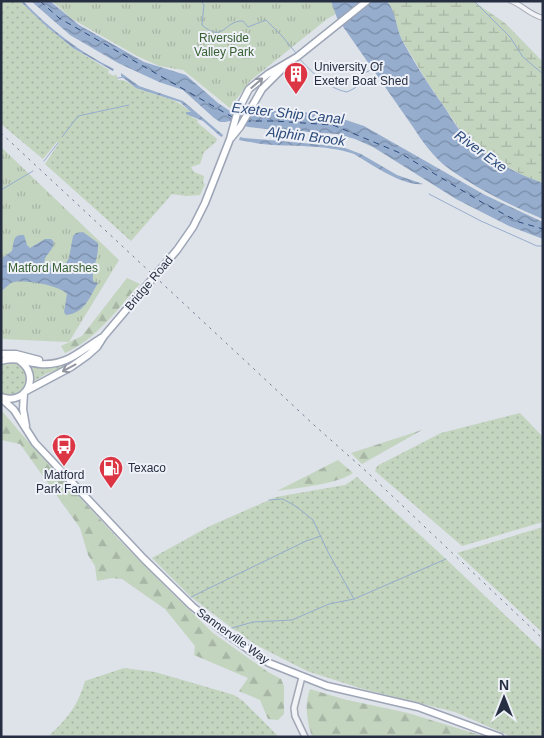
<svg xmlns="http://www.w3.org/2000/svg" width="544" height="738" viewBox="0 0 544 738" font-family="Helvetica,sans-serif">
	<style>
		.grass { fill: url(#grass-dots) }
		.forest { fill: url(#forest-firs) }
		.wetland { fill: url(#wetland-marsh) }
		.park { fill: url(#park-tufts) }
		.water { fill: url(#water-waves) }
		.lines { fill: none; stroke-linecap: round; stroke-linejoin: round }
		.stream { stroke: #96adcd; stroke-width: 1 }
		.ferry { stroke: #2c4a7a; stroke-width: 1; stroke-dasharray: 6 5; stroke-linecap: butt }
		.minor-casing { stroke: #a3a8b4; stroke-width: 6 }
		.tertiary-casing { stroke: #a3a8b4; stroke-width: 8 }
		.primary-casing { stroke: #9da5b6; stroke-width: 9 }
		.minor { stroke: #f2f3f7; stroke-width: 4 }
		.tertiary { stroke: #f2f3f7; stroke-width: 5 }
		.primary { stroke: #fff; stroke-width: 6 }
		.rail { stroke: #768095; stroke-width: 1; stroke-dasharray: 2.5 5; stroke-linecap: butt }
		.primary-bridge-casing { stroke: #9da5b6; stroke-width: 9; stroke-linecap: butt }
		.primary-bridge { stroke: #fff; stroke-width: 6 }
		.oneway { stroke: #9296a0 }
		.labels { text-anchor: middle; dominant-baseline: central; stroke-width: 4; stroke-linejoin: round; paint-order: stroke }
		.park-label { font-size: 12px; fill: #375f32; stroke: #eef1f7 }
		.poi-label { font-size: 12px; fill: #262e42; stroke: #eef1f7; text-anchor: start }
		.street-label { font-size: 12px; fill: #262e42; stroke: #eef1f7 }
		.water-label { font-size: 14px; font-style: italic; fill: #2c4a7a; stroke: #eef1f7 }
	</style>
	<defs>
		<pattern id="grass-dots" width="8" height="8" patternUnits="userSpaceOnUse" patternTransform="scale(1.25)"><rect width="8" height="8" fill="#c3d4bf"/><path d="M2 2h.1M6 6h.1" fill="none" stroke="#a7b6a5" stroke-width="1.8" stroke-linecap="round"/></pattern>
		<pattern id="forest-firs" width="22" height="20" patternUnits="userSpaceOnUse" patternTransform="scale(1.25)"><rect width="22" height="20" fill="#c3d4bf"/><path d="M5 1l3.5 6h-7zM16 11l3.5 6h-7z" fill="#a7b6a5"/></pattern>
		<pattern id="wetland-marsh" width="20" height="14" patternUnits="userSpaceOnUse" patternTransform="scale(1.25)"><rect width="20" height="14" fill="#c3d4bf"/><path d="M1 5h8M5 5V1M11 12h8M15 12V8" fill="none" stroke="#a7b6a5"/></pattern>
		<pattern id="park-tufts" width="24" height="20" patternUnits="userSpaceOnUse" patternTransform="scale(1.25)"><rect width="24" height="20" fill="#c3d4bf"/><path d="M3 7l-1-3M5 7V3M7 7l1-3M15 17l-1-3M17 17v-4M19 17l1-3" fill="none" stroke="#a7b6a5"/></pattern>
		<pattern id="water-waves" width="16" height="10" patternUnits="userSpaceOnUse" patternTransform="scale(1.25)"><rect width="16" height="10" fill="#96adcd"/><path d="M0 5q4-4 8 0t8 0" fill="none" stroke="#7a8da8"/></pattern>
	</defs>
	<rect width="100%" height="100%" fill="#dee2e9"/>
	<path class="grass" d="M1 1H20L45 25 73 48 109 70 108 73 114 76 116 74 118 80C128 79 131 86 139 89 161 97 174 96 192 113V117L198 120 197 122 217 139 216 142 204 152 200 164 191 167 194 172 204 176 203 183 205 184 200 195 186 196 172 194 131 241 45 164 59 143 57 142 43 159 1 124Z
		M72 360 74 363 46 374 33 382V375L30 364 65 363Z
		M10 361C40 370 23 404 1 393V363Z
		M520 413 543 437V522L462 546 375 471 377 466 441 433Z
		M357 477 446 559 543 651V737H512L455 712 363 689 307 671 256 645 232 628 191 597 152 558 210 526 276 497 345 485Z
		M543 527V633L457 553Z
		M124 668 155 672 234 695 243 701 279 737H57L50 735C68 718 78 705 85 681Z"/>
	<path class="forest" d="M127 278 140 284C118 308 97 339 65 353L61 346 82 336Z
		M1 410 32 446 122 543 168 589 213 633 268 672 281 679 284 686V714L278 720 268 719 260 700 239 691 248 678 194 655 195 646 165 609 122 579 112 578 97 581 95 566 88 555 80 528 20 444 1 440Z
		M422 430 362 464 351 453Z
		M338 460 353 473C338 484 296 488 277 491Z
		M310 689 343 699 408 713 486 737H312C307 720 304 706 310 689Z"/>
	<path class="wetland" d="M388 1H473L505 23 543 62V183L528 178 498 162 487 155 462 133 426 80 401 38Z"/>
	<path class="park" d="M52 1H331L336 14 327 19 250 81 230 108 183 70 159 66 137 56 72 19Z
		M1 147 119 260 69 342 1 339Z"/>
	<path class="water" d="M20 1H23C49 28 79 52 114 69L113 71 73 48 45 25Z
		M31 1H50L79 25 144 62 186 75 218 103 233 113 241 116 260 110 289 112 290 110H293L346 120 364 126 485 195 543 222V239L509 226 456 199 373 147 355 139 337 134 267 129 248 127 230 121 225 122H220L214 118 183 90 159 82 118 63 70 35Z
		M331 1H387C396 12 396 28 402 40 415 64 429 86 445 108 450 116 456 126 462 133 483 156 514 173 543 183V219C510 205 477 189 448 168 434 158 422 141 413 127L337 18Z
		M121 73 139 86 183 101 223 135 222 137 220 136 203 121 186 114V112H191L180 102 136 88 121 76Z
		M240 137 244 138 325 145 345 148 361 154 397 175 423 184C404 187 371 164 354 154 325 144 292 147 262 144 254 143 246 141 239 140Z
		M83 232 98 243C99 257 92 267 93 281L98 283C89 298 85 313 66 315L64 312 67 294C59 285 26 280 14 282 9 283 5 289 1 291V259L12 251C14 243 12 234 24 235L27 245 30 248 45 239H51L54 242C53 252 44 254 44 264L47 266 66 263 69 258 73 236 76 233Z"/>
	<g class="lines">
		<path class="stream" d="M201 1 204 5 202 25C224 44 224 20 243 21L248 27 266 20 282 36 296 53
			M474 1 510 37 523 57 543 74
			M300 59C311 72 329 89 347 92L355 88 360 75 373 69
			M118 78 125 77
			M62 137 78 116 129 105
			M44 161 58 143
			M1 190 33 171
			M429 194 481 221 537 246H543
			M269 500 283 499 297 507 313 520 328 552 354 599
			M191 597 306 541 321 536
			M232 628 253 622 292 620 329 604 354 599 446 559"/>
		<path class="ferry" d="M40 1 59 18 234 118
			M245 121H274L333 125 400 153 483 203 519 222 543 229"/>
		<defs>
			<path id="minor" d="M511 1C523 5 528 14 543 18"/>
			<path id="tertiary" d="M302 677 294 708 295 716 305 737"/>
			<path id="primary" d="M231 138 240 127 262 89 284 67
				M159 271 177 250 193 227 205 203 230 139 238 110 249 89 268 74 297 57 367 1
				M1 354H16L39 360
				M1 361C14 356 27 363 40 364 67 366 80 351 101 338
				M26 391 71 367 88 355 97 347 104 336 148 284
				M24 393 23 409 26 426
				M1 397C26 406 41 376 20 361
				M1 398 14 410 35 443 144 559 192 606 219 628 252 652 269 663 327 686 418 707 500 737"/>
		</defs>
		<use href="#minor" class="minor-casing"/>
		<use href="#tertiary" class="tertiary-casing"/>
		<use href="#primary" class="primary-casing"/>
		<use href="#minor" class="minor"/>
		<use href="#tertiary" class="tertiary"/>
		<use href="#primary" class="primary"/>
		<path class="rail" d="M1 133 314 425 368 473 543 639"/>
		<defs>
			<path id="primary-bridge" d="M148 284 159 271"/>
		</defs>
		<use href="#primary-bridge" class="primary-bridge-casing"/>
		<use href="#primary-bridge" class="primary-bridge"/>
	</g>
	<defs><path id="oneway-shaft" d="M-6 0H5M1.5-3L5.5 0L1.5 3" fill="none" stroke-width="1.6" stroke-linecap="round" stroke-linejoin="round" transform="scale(1.25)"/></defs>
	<g class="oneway">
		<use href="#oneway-shaft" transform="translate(257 83) rotate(-41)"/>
		<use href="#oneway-shaft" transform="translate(69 368) rotate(152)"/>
	</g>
	<defs>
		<symbol id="building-pin" viewBox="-11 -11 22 30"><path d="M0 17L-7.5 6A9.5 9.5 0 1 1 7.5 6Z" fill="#dc3645" stroke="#eef1f7"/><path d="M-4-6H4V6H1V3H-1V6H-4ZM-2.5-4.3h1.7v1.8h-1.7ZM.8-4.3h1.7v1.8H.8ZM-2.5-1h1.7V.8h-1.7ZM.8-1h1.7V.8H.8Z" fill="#fff"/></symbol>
		<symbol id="bus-pin" viewBox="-11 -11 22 30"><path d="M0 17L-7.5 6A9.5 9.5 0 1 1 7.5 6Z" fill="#dc3645" stroke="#eef1f7"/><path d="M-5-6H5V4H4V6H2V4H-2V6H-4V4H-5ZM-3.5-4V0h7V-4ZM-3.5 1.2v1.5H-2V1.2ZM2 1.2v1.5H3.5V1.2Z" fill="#fff"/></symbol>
		<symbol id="fuel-pin" viewBox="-11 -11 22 30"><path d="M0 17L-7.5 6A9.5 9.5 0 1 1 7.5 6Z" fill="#dc3645" stroke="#eef1f7"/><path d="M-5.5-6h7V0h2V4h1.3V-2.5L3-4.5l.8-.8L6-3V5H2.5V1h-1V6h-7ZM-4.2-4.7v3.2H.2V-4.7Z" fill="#fff"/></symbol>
	</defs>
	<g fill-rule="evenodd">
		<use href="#building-pin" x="282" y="60" width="28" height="38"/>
		<use href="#bus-pin" x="50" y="432" width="28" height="38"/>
		<use href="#fuel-pin" x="97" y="454" width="28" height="38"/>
	</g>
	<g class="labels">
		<g class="park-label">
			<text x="224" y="38">Riverside<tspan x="224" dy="14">Valley Park</tspan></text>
			<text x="53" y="268">Matford Marshes</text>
		</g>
		<g class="poi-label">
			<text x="314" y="67">University Of<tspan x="314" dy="14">Exeter Boat Shed</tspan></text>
			<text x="128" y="468">Texaco</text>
			<text x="64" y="475" text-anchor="middle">Matford<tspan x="64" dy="14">Park Farm</tspan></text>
		</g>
		<g class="street-label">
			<text transform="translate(149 283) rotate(-50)">Bridge Road</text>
			<text transform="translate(233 636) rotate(36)">Sannerville Way</text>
		</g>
		<g class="water-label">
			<text transform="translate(288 113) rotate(6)">Exeter Ship Canal</text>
			<text transform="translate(306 136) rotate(7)">Alphin Brook</text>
			<text transform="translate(481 151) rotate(36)">River Exe</text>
		</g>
	</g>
	<rect width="544" height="738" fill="none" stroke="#262e42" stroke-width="5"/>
	<g transform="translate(504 698)" stroke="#eef1f7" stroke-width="4" paint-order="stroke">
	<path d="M0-4L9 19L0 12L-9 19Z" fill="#262e42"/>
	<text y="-8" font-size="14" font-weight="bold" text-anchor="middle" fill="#262e42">N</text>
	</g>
</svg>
